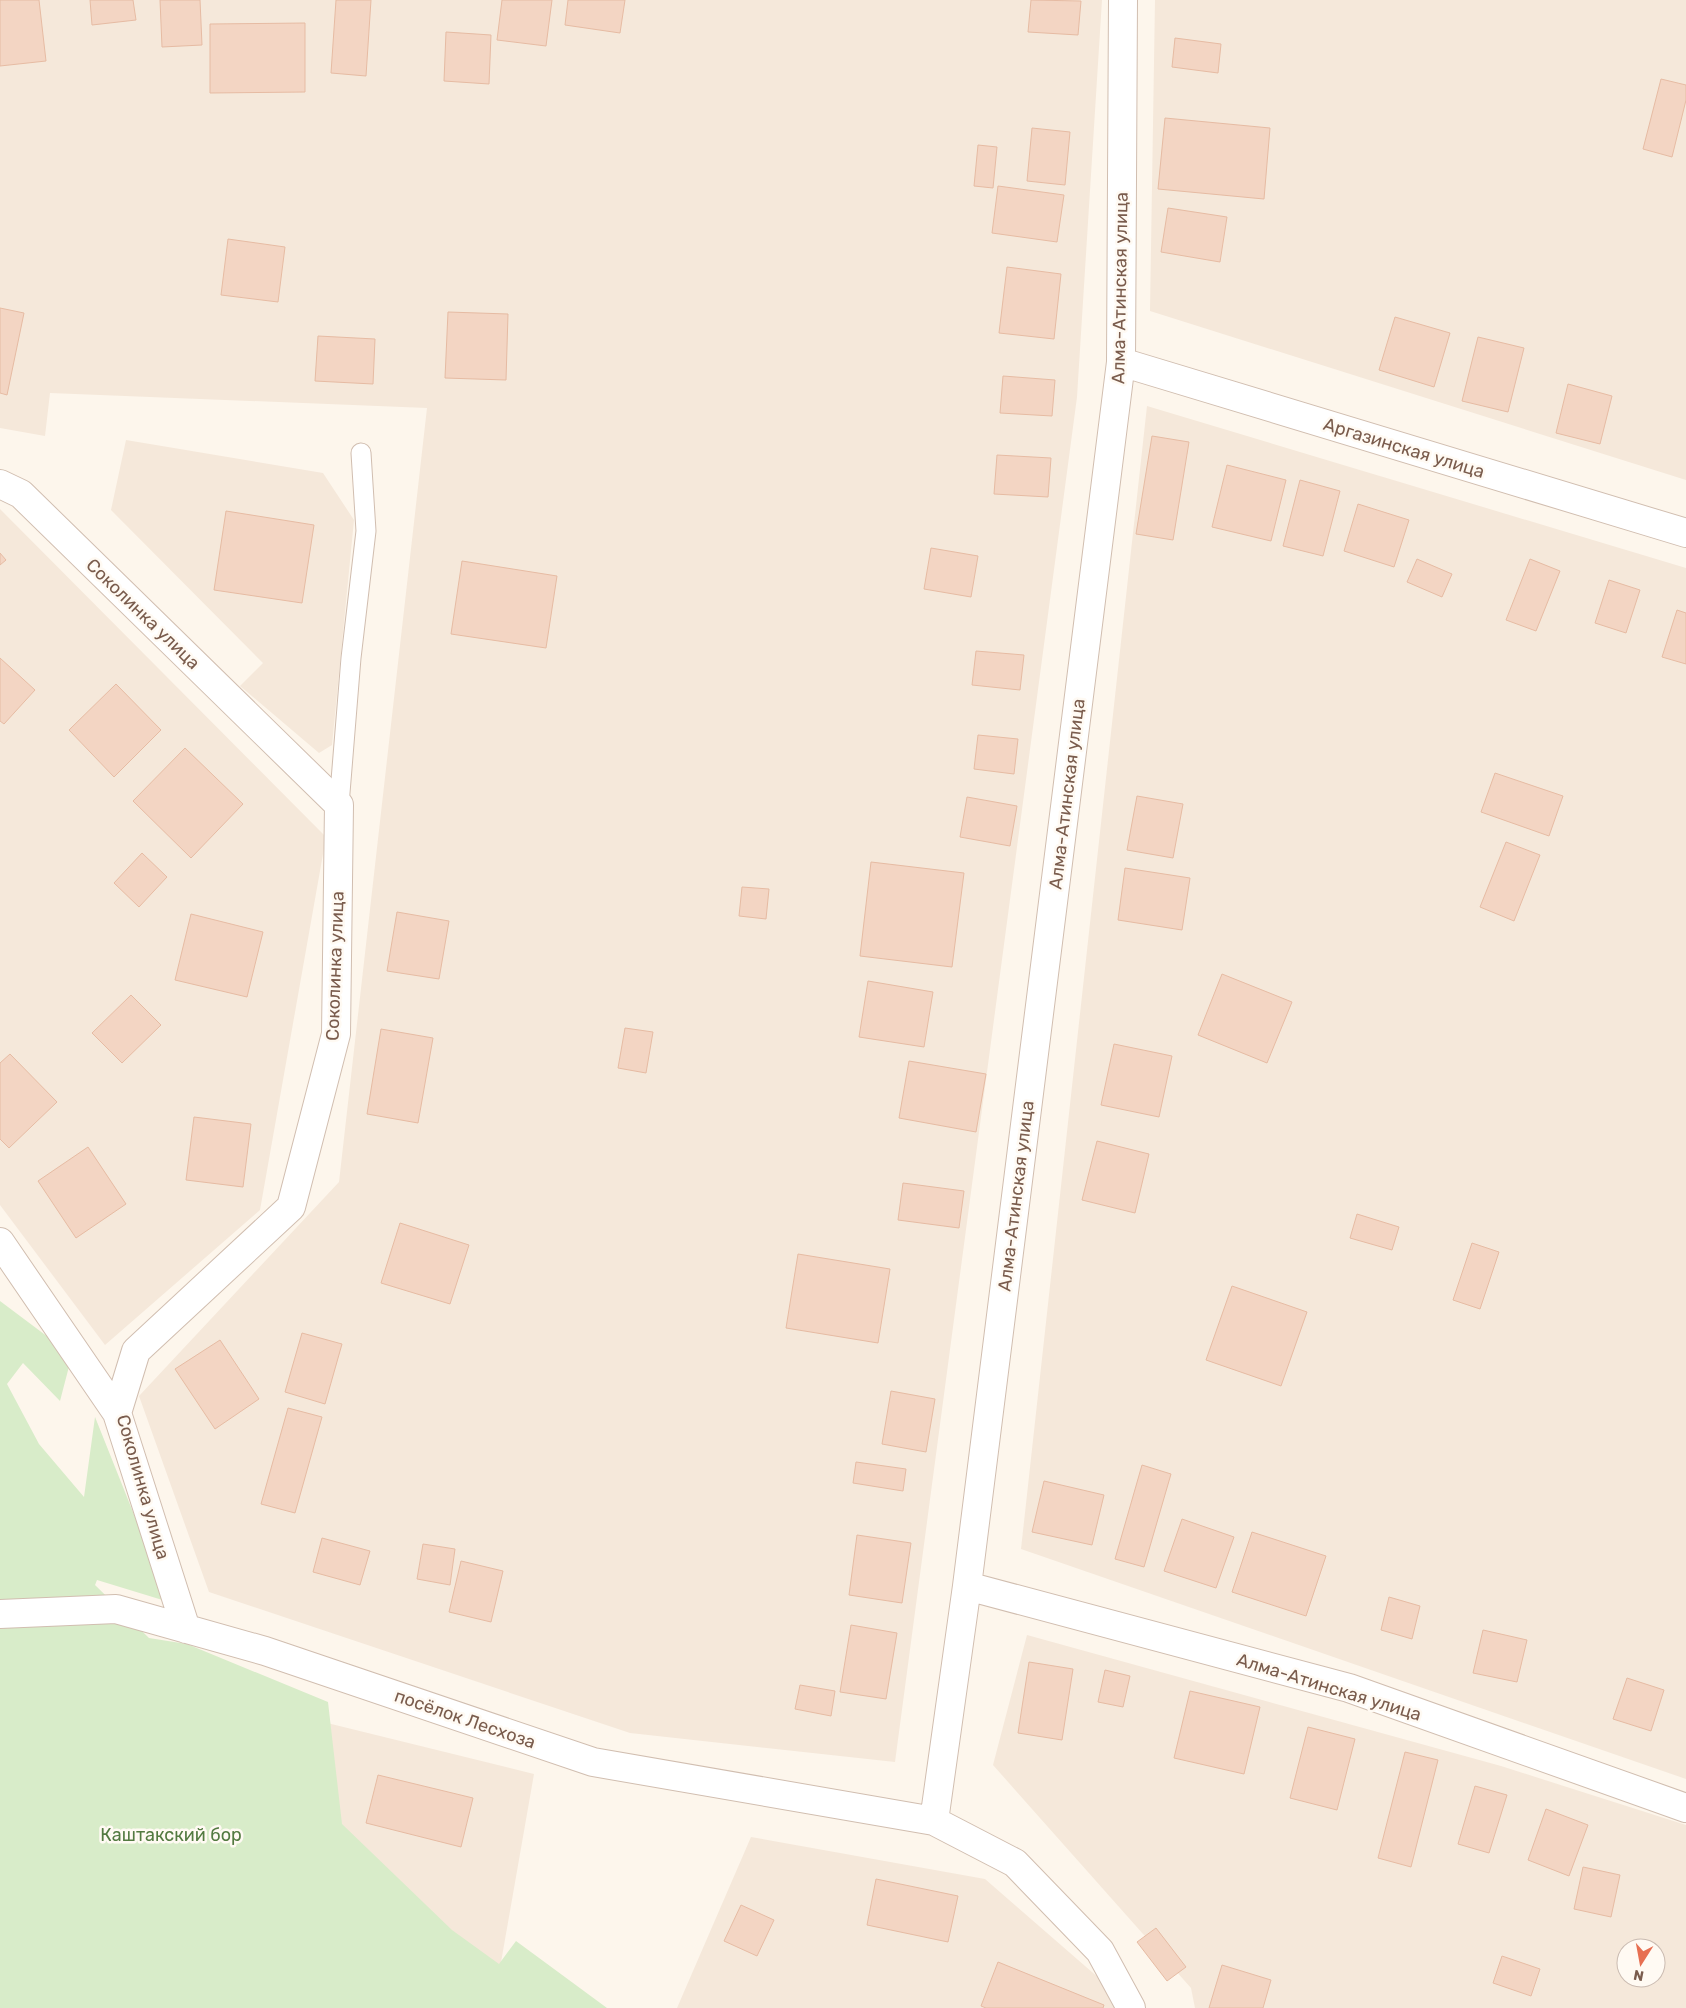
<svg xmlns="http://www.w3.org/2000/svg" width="1686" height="2008" viewBox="0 0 1686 2008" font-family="Rubik,sans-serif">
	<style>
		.residential { fill: #f5e8da; fill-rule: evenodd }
		.green { fill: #d8ecc9 }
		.building { fill: #f3d5c3; stroke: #e6bba3 }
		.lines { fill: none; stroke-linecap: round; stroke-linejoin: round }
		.service-casing { stroke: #d1beb0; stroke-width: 21 }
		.minor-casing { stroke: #d1beb0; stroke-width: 30 }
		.service { stroke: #fff; stroke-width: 19 }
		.minor { stroke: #fff; stroke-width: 28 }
		.labels { text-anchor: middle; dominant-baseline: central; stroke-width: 5; stroke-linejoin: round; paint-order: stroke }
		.street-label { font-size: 18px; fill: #7a5c4d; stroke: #fffaf3 }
		.park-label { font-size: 18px; fill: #537a41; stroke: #fffaf3 }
	</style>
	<rect width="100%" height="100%" fill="#fdf6ec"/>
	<path class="residential" d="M0 0H1102L1077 397 895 1762 630 1733 209 1592 139 1396 339 1182 427 408 50 393 45 436 0 428Z
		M1155 0H1686V480L1150 311Z
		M1147 406 1686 568V1779L1021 1549Z
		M126 440 323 473 354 520 332 745 319 753 240 686 263 663 111 510Z
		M0 509 326 837 260 1210 105 1345 0 1205Z
		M1027 1635 1501 1766 1686 1825V2008H1195L1191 1988 993 1765ZM1626 1948H1656V1978H1626Z
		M311 1719 534 1774 493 2008H262Z
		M751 1837 985 1879 1108 1986 1119 2008H677Z"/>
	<path class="green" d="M0 1301 72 1355 60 1401 23 1363 7 1384 39 1444 84 1497 95 1417 169 1602 97 1580 95 1585 149 1638 187 1644 328 1702 342 1824 452 1930 499 1964 516 1941 607 2008H0Z"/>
	<path class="building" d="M0 0H39L46 61 0 66Z
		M90 0H133L136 20 92 25Z
		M160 0H200L202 45 162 47Z
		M336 0H371L366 76 331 73Z
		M502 0H552L546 46 497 40Z
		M568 0H625L620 33 565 25Z
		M1031 0 1081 1 1078 35 1028 32Z
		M305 23V92L210 93V24Z
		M446 32 491 35 489 84 444 81Z
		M1175 38 1221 44 1218 73 1172 67Z
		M1661 79 1686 85V100L1672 157 1643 149Z
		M1165 118 1270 128 1264 199 1158 189Z
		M1032 128 1070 132 1065 185 1027 181Z
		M978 145 997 147 993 188 974 186Z
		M998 186 1064 195 1057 242 992 233Z
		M1168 208 1227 217 1220 262 1161 252Z
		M228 239 285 247 278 302 221 295Z
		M1007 267 1061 274 1054 339 999 333Z
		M0 308 24 313 7 395 0 393Z
		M448 312 508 314 506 380 445 378Z
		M1395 317 1450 333 1434 387 1379 370Z
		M318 336 375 339 373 384 315 381Z
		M1478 337 1524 348 1508 412 1462 401Z
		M1003 376 1055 380 1052 416 1000 413Z
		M1568 384 1612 396 1600 444 1556 433Z
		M1152 436 1189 442 1173 540 1136 534Z
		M997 455 1051 458 1048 497 994 494Z
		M1227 465 1286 480 1271 541 1212 527Z
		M1300 480 1340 491 1323 556 1283 546Z
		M1358 504 1409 520 1394 567 1344 551Z
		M226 511 314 525 302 603 214 590Z
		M931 548 978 556 971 597 924 589Z
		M0 553 6 560 0 565Z
		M1417 559 1452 574 1442 597 1407 582Z
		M1530 559 1560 571 1536 631 1506 620Z
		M462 561 557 576 546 648 451 634Z
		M1609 580 1640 590 1626 633 1595 623Z
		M1677 610 1686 613V664L1662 657Z
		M976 651 1024 655 1020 690 972 685Z
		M0 658 35 690 4 724 0 721Z
		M116 684 161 730 114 777 69 730Z
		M978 735 1018 739 1014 774 974 769Z
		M185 748 243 804 191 858 133 801Z
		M1495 773 1563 796 1549 836 1481 812Z
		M1137 796 1183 804 1173 858 1127 850Z
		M967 797 1017 806 1010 846 960 837Z
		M1506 842 1540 855 1514 921 1480 907Z
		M142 853 167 877 139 907 114 883Z
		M871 862 964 873 952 967 860 956Z
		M1125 868 1190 878 1182 930 1118 920Z
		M742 887 769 889 766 919 739 916Z
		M397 912 449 921 439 979 387 971Z
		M191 914 263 932 247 997 175 980Z
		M1222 974 1292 1002 1267 1063 1198 1035Z
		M868 981 933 992 924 1047 859 1037Z
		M131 995 161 1025 122 1063 92 1033Z
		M625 1028 653 1032 646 1073 618 1068Z
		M381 1029 433 1038 418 1123 367 1114Z
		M1114 1044 1172 1056 1159 1117 1101 1105Z
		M10 1054 57 1102 9 1148 0 1139V1063Z
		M909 1061 986 1074 976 1132 899 1118Z
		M194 1117 251 1124 243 1187 186 1180Z
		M1097 1141 1149 1154 1135 1213 1082 1200Z
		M88 1147 126 1204 76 1238 38 1181Z
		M903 1183 964 1191 959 1228 898 1220Z
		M1357 1214 1399 1227 1392 1250 1350 1238Z
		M400 1223 469 1245 450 1304 381 1283Z
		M1472 1243 1499 1252 1480 1309 1453 1300Z
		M798 1254 890 1269 878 1343 786 1328Z
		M1232 1286 1307 1312 1281 1386 1206 1360Z
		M302 1333 342 1344 325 1404 285 1392Z
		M220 1340 259 1399 215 1429 175 1369Z
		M891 1391 935 1399 926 1452 882 1444Z
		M288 1408 322 1417 295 1513 261 1504Z
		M856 1462 906 1469 903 1491 853 1483Z
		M1142 1465 1171 1474 1144 1567 1115 1559Z
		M1044 1481 1104 1495 1092 1545 1032 1532Z
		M1182 1519 1234 1537 1216 1588 1164 1571Z
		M1252 1532 1326 1556 1306 1616 1232 1592Z
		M857 1535 911 1543 902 1603 849 1595Z
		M322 1538 370 1551 360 1585 313 1572Z
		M423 1544 455 1549 450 1585 417 1579Z
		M461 1561 503 1571 491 1622 449 1612Z
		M1389 1597 1420 1606 1412 1639 1381 1630Z
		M851 1625 897 1633 886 1699 840 1692Z
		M1483 1630 1527 1640 1517 1682 1473 1673Z
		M1029 1662 1073 1669 1062 1740 1018 1733Z
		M1105 1670 1130 1676 1123 1707 1098 1702Z
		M1627 1678 1664 1690 1651 1731 1613 1719Z
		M800 1685 835 1691 831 1716 795 1709Z
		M1190 1691 1260 1707 1244 1774 1174 1758Z
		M1308 1727 1355 1739 1337 1810 1290 1798Z
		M1405 1752 1438 1760 1411 1867 1378 1858Z
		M378 1775 473 1798 461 1847 366 1823Z
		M1475 1786 1507 1795 1489 1853 1458 1844Z
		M1546 1809 1588 1825 1569 1876 1528 1860Z
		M1583 1867 1620 1875 1611 1917 1574 1909Z
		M876 1879 958 1896 948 1942 867 1925Z
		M741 1905 774 1920 757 1956 724 1941Z
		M1156 1928 1186 1967 1167 1981 1137 1942Z
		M1502 1956 1540 1969 1531 1996 1493 1983Z
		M998 1962 1104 2005 1103 2008H986L981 2006Z
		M1222 1965 1271 1980 1263 2008H1209Z"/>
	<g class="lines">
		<defs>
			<path id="service" d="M339 805 351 658 366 531 361 453"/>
			<path id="minor" d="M1121 362 1686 533
				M0 484 21 494 339 805 336 1034 291 1207 136 1351 117 1413 186 1629
				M0 1242 117 1413
				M967 1586 1349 1688 1686 1808
				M0 1614 116 1609 265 1651 593 1762 934 1821 1015 1863 1100 1951 1131 2008
				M934 1821 967 1586 1121 362 1123 0"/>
		</defs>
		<use href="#service" class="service-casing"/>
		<use href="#minor" class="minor-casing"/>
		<use href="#service" class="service"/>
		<use href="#minor" class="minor"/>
	</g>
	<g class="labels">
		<g class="street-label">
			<text transform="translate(1120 288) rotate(-89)">Алма-Атинская улица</text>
			<text transform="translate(1404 448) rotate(17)">Аргазинская улица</text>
			<text transform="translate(143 614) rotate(44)">Соколинка улица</text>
			<text transform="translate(1067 794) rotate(-83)">Алма-Атинская улица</text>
			<text transform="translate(335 966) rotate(-88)">Соколинка улица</text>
			<text transform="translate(1016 1196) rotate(-83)">Алма-Атинская улица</text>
			<text transform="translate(143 1487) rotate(74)">Соколинка улица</text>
			<text transform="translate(1329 1687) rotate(17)">Алма-Атинская улица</text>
			<text transform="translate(465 1719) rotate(19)">посёлок Лесхоза</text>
		</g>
		<g class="park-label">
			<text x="171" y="1835">Каштакский бор</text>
		</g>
	</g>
	<g transform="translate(1641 1963) rotate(191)"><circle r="24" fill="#fffaf3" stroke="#cabbb1"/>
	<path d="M0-4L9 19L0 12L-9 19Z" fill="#e76f51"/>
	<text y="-8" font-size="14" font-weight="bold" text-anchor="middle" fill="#7a5c4d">N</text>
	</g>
</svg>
